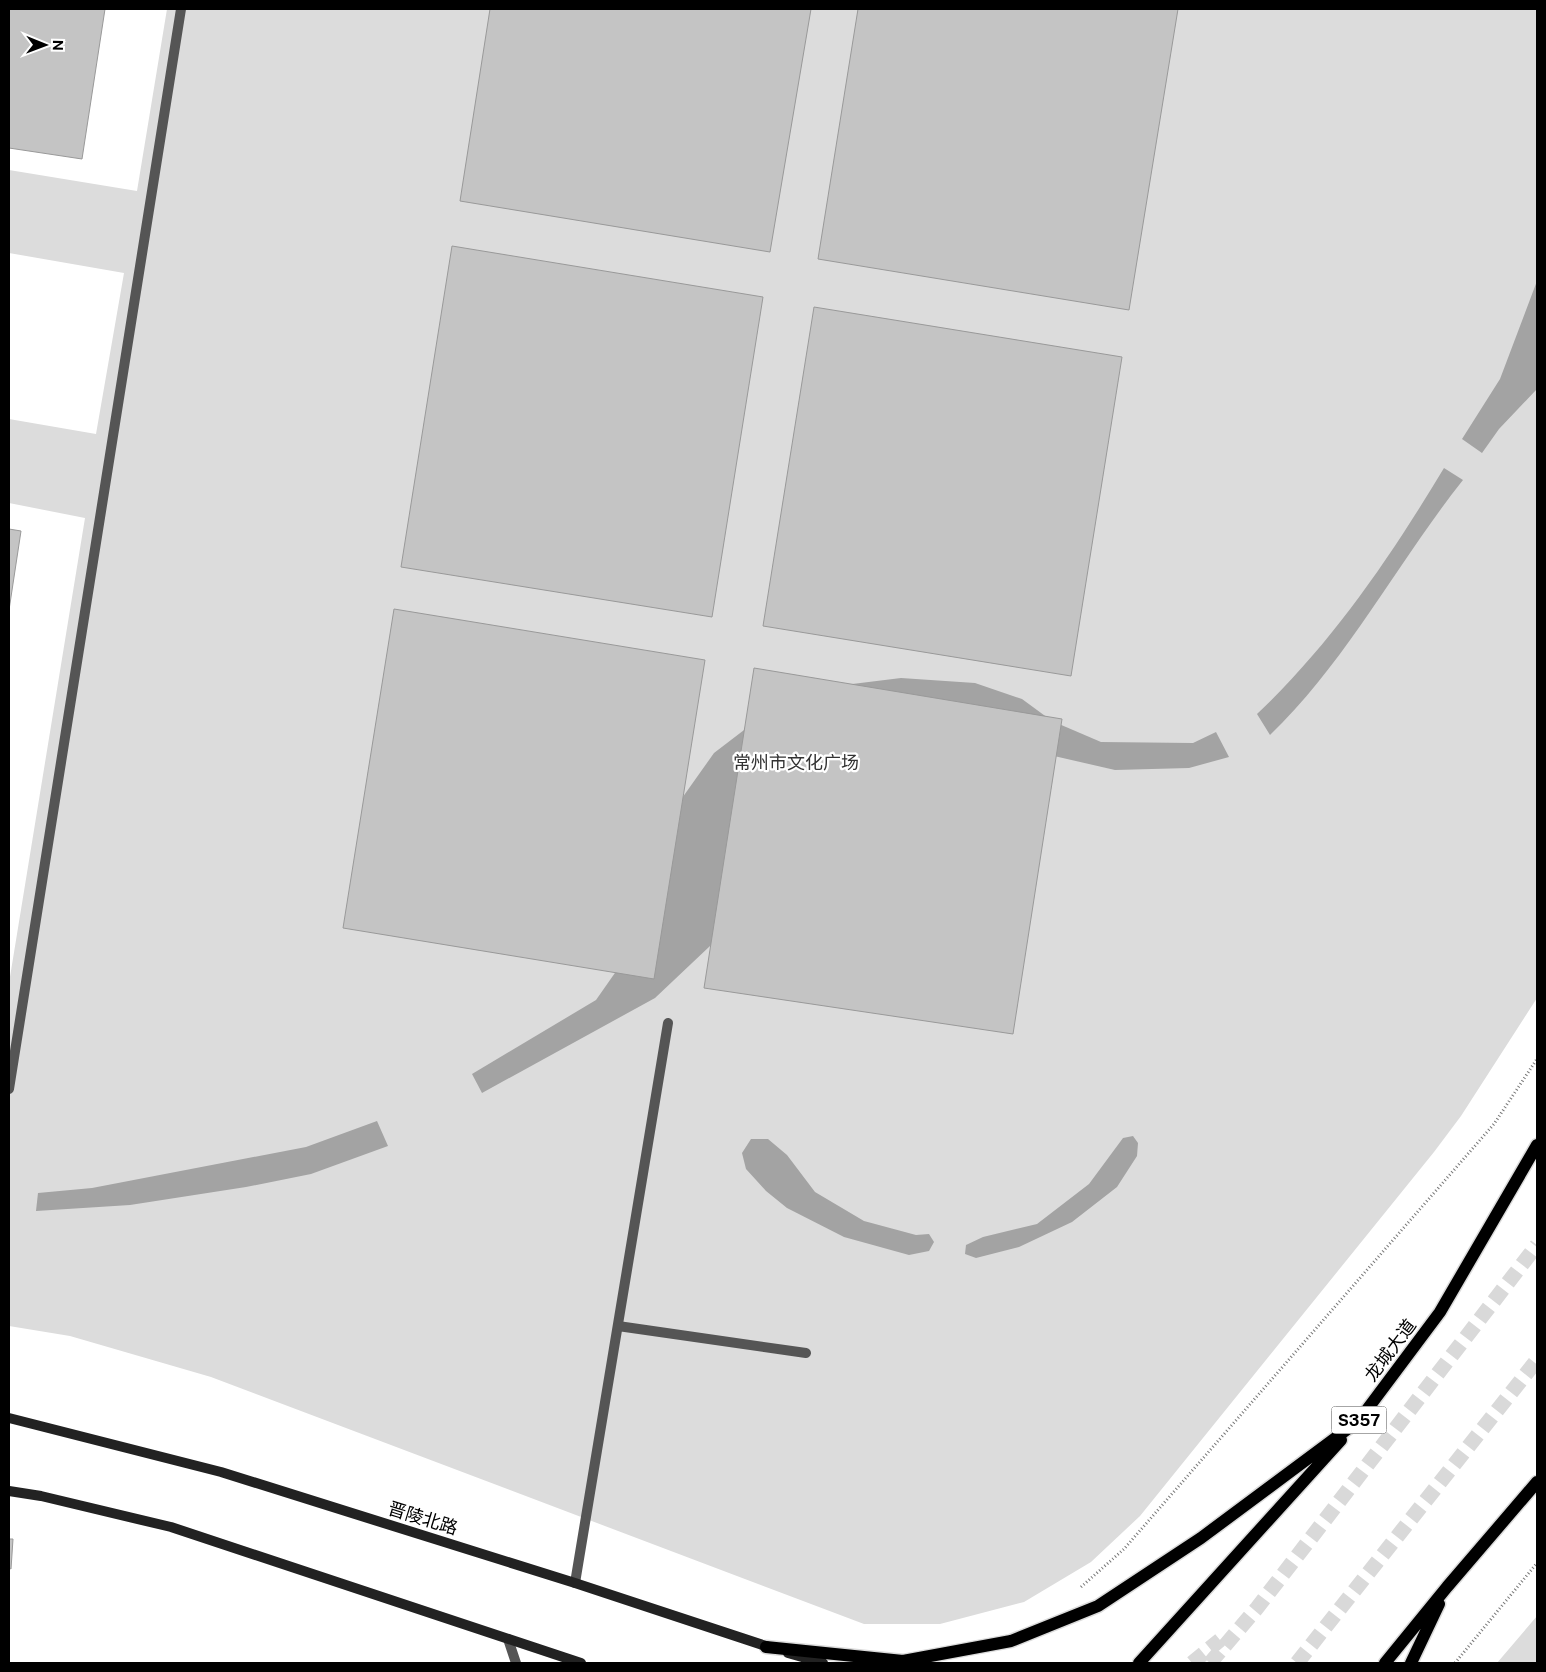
<svg xmlns="http://www.w3.org/2000/svg" width="1546" height="1672" viewBox="0 0 1546 1672" font-family="'Public Sans','Noto Sans SC',sans-serif">
	<style>
		.green { fill: #dcdcdc }
		.water { fill: #a3a3a3 }
		.building { fill: #c4c4c4; stroke: #999 }
		.lines { fill: none; stroke-linecap: round; stroke-linejoin: round }
		.highway-tunnel { stroke: #d9d9d9; stroke-width: 15; stroke-dasharray: 15 8; stroke-linecap: butt }
		.primary-casing { stroke: #dbdbdb; stroke-width: 15 }
		.path { stroke: #777; stroke-width: 3; stroke-dasharray: 1 2.5; stroke-linecap: butt }
		.lane { stroke: #555; stroke-width: 10 }
		.secondary { stroke: #222; stroke-width: 10 }
		.primary { stroke: #000; stroke-width: 12 }
		.labels { text-anchor: middle; dominant-baseline: central; stroke-width: 4.5; stroke-linejoin: round; paint-order: stroke }
		.shield { fill: #fff; stroke: #4c4c4c; stroke-width: 1 }
		.shield-label { font-size: 16px; font-weight: bold; fill: #000 }
		.park-label { font-size: 18px; fill: #333; stroke: #fff }
		.street-label { font-size: 18px; fill: #000; stroke: #fff }
	</style>
	<rect width="100%" height="100%" fill="#fff"/>
	<path class="green" d="M167 9H1537V998L1461 1116 1434 1152 1140 1516 1091 1562 1024 1602 940 1624H864L211 1377 70 1336 9 1326V983L85 518 9 503V419L96 434 124 273 9 253V170L137 191Z
		M1537 1616V1663H1497Z"/>
	<path class="water" d="M1537 281V389L1499 429 1482 453 1462 439 1500 379Z
		M1444 468 1463 480C1397 563 1347 661 1270 735L1257 714C1333 642 1391 556 1444 468Z
		M901 678 975 683 1022 699 1052 721 1101 742 1193 743 1216 732 1229 757 1189 768 1115 770 1041 753 728 929 655 998 482 1093 472 1074 596 1000 631 950 675 808 714 753 773 708 828 687Z
		M377 1121 388 1146 311 1174 246 1187 130 1205 36 1211 38 1193 92 1188 306 1147Z
		M1133 1136 1138 1143 1137 1156 1117 1187 1072 1222 1019 1247 976 1258 965 1254 966 1245 983 1237 1037 1224 1089 1184 1123 1138Z
		M751 1139H768L787 1155 815 1192 864 1221 916 1235 929 1234 934 1242 929 1251 909 1255 844 1237 787 1208 766 1191 746 1169 742 1153Z"/>
	<path class="building" d="M9 9H105L82 159 9 148Z
		M490 9H811L770 252 460 201Z
		M858 9H1178L1129 310 818 259Z
		M452 246 763 297 712 617 401 567Z
		M814 307 1122 357 1071 676 763 626Z
		M9 529 21 531 9 610Z
		M394 609 705 660 654 979 343 928Z
		M754 668 1062 719 1013 1034 704 988Z
		M9 1539H13L11 1569 9 1568Z"/>
	<g class="lines">
		<path class="highway-tunnel" d="M1192 1663 1220 1640
			M1210 1663 1257 1608 1537 1245
			M1297 1663 1537 1360"/>
		<defs>
			<path id="primary" d="M1357 1423 1440 1312 1537 1145
				M766 1647 903 1661 1011 1641 1098 1606 1201 1538 1361 1419
				M1139 1663 1341 1440
				M1385 1663 1447 1587 1537 1482
				M1411 1663 1439 1604"/>
		</defs>
		<use href="#primary" class="primary-casing"/>
		<path class="path" d="M1081 1587 1124 1549 1494 1124 1537 1059
			M1455 1663 1537 1563"/>
		<path class="lane" d="M9 1089 181 9
			M618 1326 806 1353
			M575 1583 668 1023
			M508 1639 516 1663"/>
		<path class="secondary" d="M9 1418 221 1472 575 1583 772 1648
			M9 1491 41 1496 171 1527 581 1663
			M788 1653 823 1663"/>
		<use href="#primary" class="primary"/>
	</g>
	<g class="labels">
		<rect class="shield" x="1331.5" y="1406.5" width="55" height="27" rx="4"/>
		<g class="shield-label">
			<text x="1359" y="1420">S357</text>
		</g>
		<g class="park-label">
			<text x="796" y="762">常州市文化广场</text>
		</g>
		<g class="street-label">
			<text transform="translate(1390 1350) rotate(-53)">龙城大道</text>
			<text transform="translate(423 1518) rotate(17)">晋陵北路</text>
		</g>
	</g>
	<rect width="1546" height="1672" fill="none" stroke="#000000" stroke-width="20"/>
	<g transform="translate(45 45) rotate(91)" stroke="#ffffff" stroke-width="4" paint-order="stroke">
	<path d="M0-4L9 19L0 12L-9 19Z" fill="#000000"/>
	<text y="-8" font-size="14" font-weight="bold" text-anchor="middle" fill="#000000">N</text>
	</g>
</svg>
